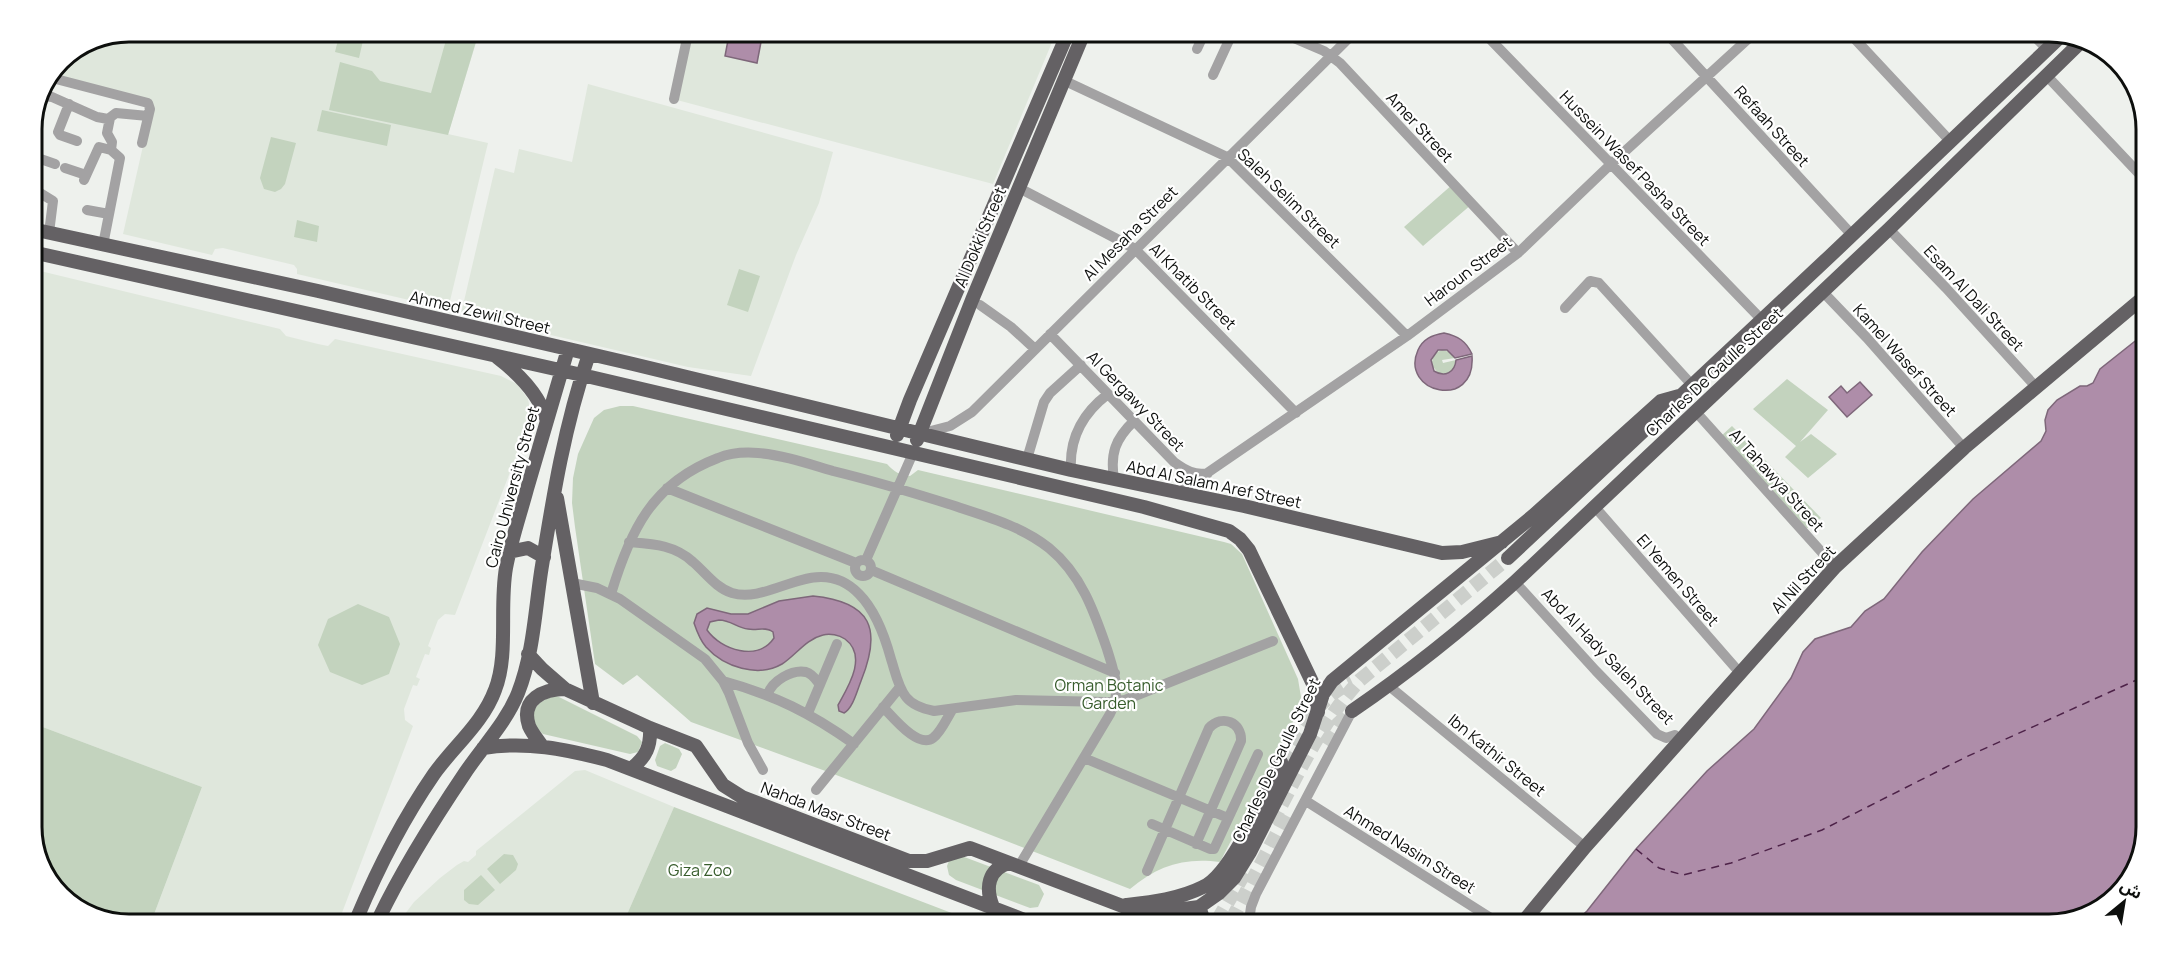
<svg xmlns="http://www.w3.org/2000/svg" width="2178" height="956" viewBox="0 0 2178 956" font-family="Manrope,'Noto Sans Arabic',sans-serif">
	<style>
		.built { fill: #dfe7dc }
		.green { fill: #c3d3be }
		.water { fill: #ae8da9; stroke: #7e677a; stroke-width: 1.5; fill-rule: evenodd }
		.lines { fill: none; stroke-linecap: round; stroke-linejoin: round }
		.ferry { stroke: #4d2248; stroke-width: 1.5; stroke-dasharray: 8 6; stroke-linecap: butt }
		.major-tunnel { stroke: #cccfcb; stroke-width: 14; stroke-dasharray: 14 7; stroke-linecap: butt }
		.minor { stroke: #a3a2a3; stroke-width: 10 }
		.major { stroke: #646164; stroke-width: 14 }
		.labels { text-anchor: middle; dominant-baseline: central; stroke-width: 4.5; stroke-linejoin: round; paint-order: stroke }
		.street-label { font-size: 16px; fill: #0d0f0d; stroke: #fff }
		.park-label { font-size: 16px; fill: #375c2c; stroke: #fff }
		.rim { fill: none; stroke: #0d0f0d; stroke-width: 3 }
	</style>
	<rect width="100%" height="100%" fill="#eef1ed"/>
	<path class="built" d="M129 32 479 33 448 134 488 143 448 309 297 274V269L294 265 223 248 215 249 212 255 123 234 153 102 53 76 60 60Z
		M692 34 1055 35 993 184 677 100Z
		M588 84 833 152 819 203 796 255 751 376 688 367 461 314 495 168 514 173 519 149 572 162Z
		M32 269 280 329 286 336 318 344 328 346 335 339 501 376 517 384 528 399 530 409 527 428 455 615 445 614 438 620 428 646 431 648 429 655 425 654 416 677 420 679 417 686 413 685 404 709 405 720 413 726 340 918 153 917 202 787 32 723Z
		M585 770 674 807 625 919 402 918 414 902 440 878 457 865 464 861 468 862 476 855V851L575 771Z"/>
	<path class="green" d="M340 32H365L359 58 335 52Z
		M448 33H470L478 35 448 135 329 110 340 62 372 71 380 81 431 93Z
		M322 110 391 125 387 146 317 131Z
		M271 137 296 143 285 184 281 189 275 192 264 189 260 178Z
		M1453 184 1472 204 1423 246 1404 227Z
		M297 220 319 226 317 242 294 237Z
		M739 269 760 276 748 312 727 305Z
		M1442 350 1450 352 1455 358 1442 360 1443 363 1456 360 1453 370 1446 374 1438 373 1431 364 1435 353Z
		M1787 379 1828 410 1800 442 1811 434 1837 454 1808 478 1785 457 1796 446 1753 409Z
		M620 406H633L887 464C894 472 900 475 910 476L918 470 1224 542 1231 544 1242 554 1298 679 1301 697 1297 714 1220 862C1184 857 1157 866 1130 889L831 773 691 722 637 675 623 685 595 664 575 527 572 503 573 478 578 454 594 418 604 410Z
		M1732 426 1821 518 1806 529 1720 437Z
		M358 604 389 617 400 644 389 674 362 685 330 672 318 645 328 619Z
		M557 696 637 736 642 742 638 752 630 754 543 734C523 717 536 699 557 696Z
		M32 723 202 787 153 917H91L48 881 32 834Z
		M665 743 679 749 682 754 676 768 671 771 657 766 655 760 660 746Z
		M674 807 970 920 625 919Z
		M504 854 513 855 518 864 516 870 500 884 487 869Z
		M959 855 1039 885 1044 894 1038 907 1030 908 956 880 949 875 947 866 950 858Z
		M481 875 495 890 478 905 469 904 464 900V890Z"/>
	<path class="water" d="M729 35 761 42 757 63 725 56Z
		M1444 333C1458 336 1466 341 1472 354L1455 358 1447 350H1438L1431 360 1434 371C1445 378 1455 372 1456 360L1472 356C1476 411 1399 393 1418 350 1423 339 1432 335 1444 333Z
		M2144 334 2139 865 2103 908 2049 924 1574 923 1587 911 1636 849 1707 771 1754 729 1791 678 1803 652 1815 639 1851 627 1865 611 1884 599 1922 552 1973 499 2041 441 2046 431 2045 420 2048 410 2057 400 2080 386H2087L2093 383 2100 369Z
		M1860 382 1872 395 1847 417 1829 397 1841 386 1847 393Z
		M813 596C872 602 882 629 861 681 857 691 853 708 844 713L839 711 838 705C848 687 868 656 845 639 839 635 830 633 823 635 806 639 796 655 782 664 758 678 724 667 706 647 700 640 697 632 694 623L697 614 707 608 731 614H748L779 601ZM719 620C731 620 737 628 748 629 757 631 765 626 773 632L774 638C758 662 721 650 707 630L710 622Z"/>
	<g class="lines">
		<path class="ferry" d="M1636 849 1659 868 1683 875 1731 863 1822 830 1966 757 2141 678"/>
		<path class="major-tunnel" d="M1325 744 1338 724 1352 711
			M1281 762C1299 731 1318 698 1352 682
			M1272 823C1298 774 1322 721 1360 680L1508 558
			M1217 921 1247 869
			M1231 921 1287 814"/>
		<path class="minor" d="M1289 36 1324 51 1340 63 1518 253
			M1488 37 1761 319
			M1670 37 1852 235
			M1854 38 1951 142
			M2037 39 2047 49
			M1197 49 1203 36
			M1213 75 1231 36
			M2046 75 2146 181
			M52 78 148 103 150 109 142 143
			M1063 80 1227 157 1407 336
			M44 96 52 97 97 117 108 119 116 113 148 116
			M674 99 688 34
			M69 104 58 132 60 135 77 141
			M32 156 55 164
			M65 168 86 175
			M84 180 99 147 111 150
			M32 188 53 201 49 233
			M1019 188 1115 238 1135 249 1296 413
			M87 210 109 214
			M1889 229 1946 288 2036 387
			M103 245 120 158 111 150 112 142 107 133 110 118
			M1823 292 1867 338 1964 448
			M980 305 1011 327 1035 349
			M1565 308 1590 281 1599 283 1692 385
			M1050 334 1174 462C1185 470 1195 476 1208 473
			M1696 412 1835 567
			M923 433 950 426 972 412 1351 36
			M1027 459 1044 402 1050 393 1081 365
			M1071 470C1069 437 1083 413 1108 394
			M1114 479C1110 454 1115 439 1134 421
			M667 488 856 563
			M1178 493 1407 336 1518 253 1611 164 1749 38
			M1594 506 1740 673
			M629 542C653 544 675 545 693 562 706 573 716 588 732 593 772 605 817 551 859 594 875 610 885 637 891 659 895 671 898 687 906 697 913 706 924 709 934 711L1016 700 1106 702 1125 700 1273 641
			M855 568a8 8 0 1 1 16 0a8 8 0 1 1-16 0Z
			M866 560 913 453
			M871 570 1115 673
			M1515 582 1596 671 1657 734 1666 738 1675 735 1678 743
			M572 583 597 588 620 599 705 659 723 681 729 693 748 743 763 770
			M611 594C630 531 652 483 718 458 730 453 745 452 758 453 783 455 809 464 833 471 874 481 914 493 955 506 988 517 1021 526 1049 548 1081 574 1094 611 1107 649 1114 672 1122 691 1110 714L1019 866
			M723 681C774 695 811 713 854 744
			M1389 686 1585 847
			M768 694C772 681 792 669 806 672 813 674 816 680 820 685
			M883 707C893 717 918 749 933 738 941 732 947 718 952 710
			M808 713 837 644
			M1084 758 1228 818
			M816 790 900 687
			M1306 801 1497 922
			M1152 824 1210 849H1214L1258 754
			M1147 871 1209 728C1222 714 1242 722 1241 741L1196 844
			M1155 916 1178 921
			M1249 921 1251 907 1256 894 1352 711"/>
		<path class="major" d="M32 229 318 291 633 364 1071 470 1244 506 1442 553 1462 552 1502 542
			M32 252 582 375 1144 507 1229 531 1240 539 1249 550 1314 686 1318 712
			M498 358C519 374 540 395 547 421
			M897 435 910 400 1067 35
			M917 440 972 300 1083 35
			M557 498 593 703
			M509 552 528 548 544 557
			M1508 558 1829 257 2058 39
			M528 654 542 669 565 689 650 728 696 746 723 785 742 797 909 861H927L970 848 1154 918
			M1352 711C1409 672 1463 629 1515 582L1889 229 2084 39
			M542 746C538 740 532 733 529 726 520 699 544 689 565 689
			M483 748C526 741 565 749 607 760L1027 921
			M632 768C646 757 651 746 650 728
			M1126 905C1152 902 1179 899 1203 887 1232 874 1266 792 1281 762
			M993 907C985 888 988 869 1009 863
			M1199 907 1203 918 1208 921
			M1147 914 1199 907 1219 893 1234 878 1250 852 1310 734 1323 694 1332 681 1533 516 1661 401 1679 396
			M357 918C378 868 403 819 434 774 454 746 483 723 495 690 509 655 499 607 506 568 511 541 520 515 527 489 541 442 554 396 568 349
			M379 918C403 868 434 819 465 773 483 746 506 723 518 693 533 655 535 612 541 572 553 497 564 427 589 354
			M1523 922 1585 847 1835 567 1964 448 2145 296"/>
	</g>
	<g class="labels">
		<g class="street-label">
			<text transform="translate(1772 126) rotate(48)">Refaah Street</text>
			<text transform="translate(1420 127) rotate(47)">Amer Street</text>
			<text transform="translate(1635 168) rotate(46)">Hussein Wasef Pasha Street</text>
			<text transform="translate(1289 198) rotate(44)">Saleh Selim Street</text>
			<text transform="translate(1130 233) rotate(-45)">Al Mesaha Street</text>
			<text transform="translate(980 237) rotate(-67)">Al Dokki Street</text>
			<text transform="translate(1468 271) rotate(-37)">Haroun Street</text>
			<text transform="translate(1193 286) rotate(45)">Al Khatib Street</text>
			<text transform="translate(1974 298) rotate(47)">Esam Al Dali Street</text>
			<text transform="translate(480 312) rotate(13)">Ahmed Zewil Street</text>
			<text transform="translate(1905 360) rotate(48)">Kamel Wasef Street</text>
			<text transform="translate(1714 372) rotate(-43)">Charles De Gaulle Street</text>
			<text transform="translate(1136 401) rotate(46)">Al Gergawy Street</text>
			<text transform="translate(1777 480) rotate(48)">Al Tahawya Street</text>
			<text transform="translate(1214 484) rotate(12)">Abd Al Salam Aref Street</text>
			<text transform="translate(512 487) rotate(-75)">Cairo University Street</text>
			<text transform="translate(1803 579) rotate(-47)">Al Nil Street</text>
			<text transform="translate(1678 580) rotate(49)">El Yemen Street</text>
			<text transform="translate(1608 656) rotate(46)">Abd Al Hady Saleh Street</text>
			<text transform="translate(1497 755) rotate(39)">Ibn Kathir Street</text>
			<text transform="translate(1276 760) rotate(-64)">Charles De Gaulle Street</text>
			<text transform="translate(826 811) rotate(21)">Nahda Masr Street</text>
			<text transform="translate(1410 849) rotate(32)">Ahmed Nasim Street</text>
		</g>
		<g class="park-label">
			<text x="1109" y="685">Orman Botanic<tspan x="1109" dy="18">Garden</tspan></text>
			<text x="700" y="870">Giza Zoo</text>
		</g>
	</g>
	<path d="M0 0H2178V956H0ZM129 42H2049A87 87 0 0 1 2136 129V827A87 87 0 0 1 2049 914H129A87 87 0 0 1 42 827V129A87 87 0 0 1 129 42Z" fill="#fff" fill-rule="evenodd"/>
	<path class="rim" d="M129 42H2049A87 87 0 0 1 2136 129V827A87 87 0 0 1 2049 914H129A87 87 0 0 1 42 827V129A87 87 0 0 1 129 42Z"/>
	<g transform="translate(2124 902) rotate(30)" stroke="#ffffff" stroke-width="4.5" paint-order="stroke">
	<path d="M0-4.5L10 22L0 15L-10 22Z" fill="#0d0f0d"/>
	<text y="-9" font-size="16" font-weight="bold" text-anchor="middle" fill="#0d0f0d">ش</text>
	</g>
</svg>
